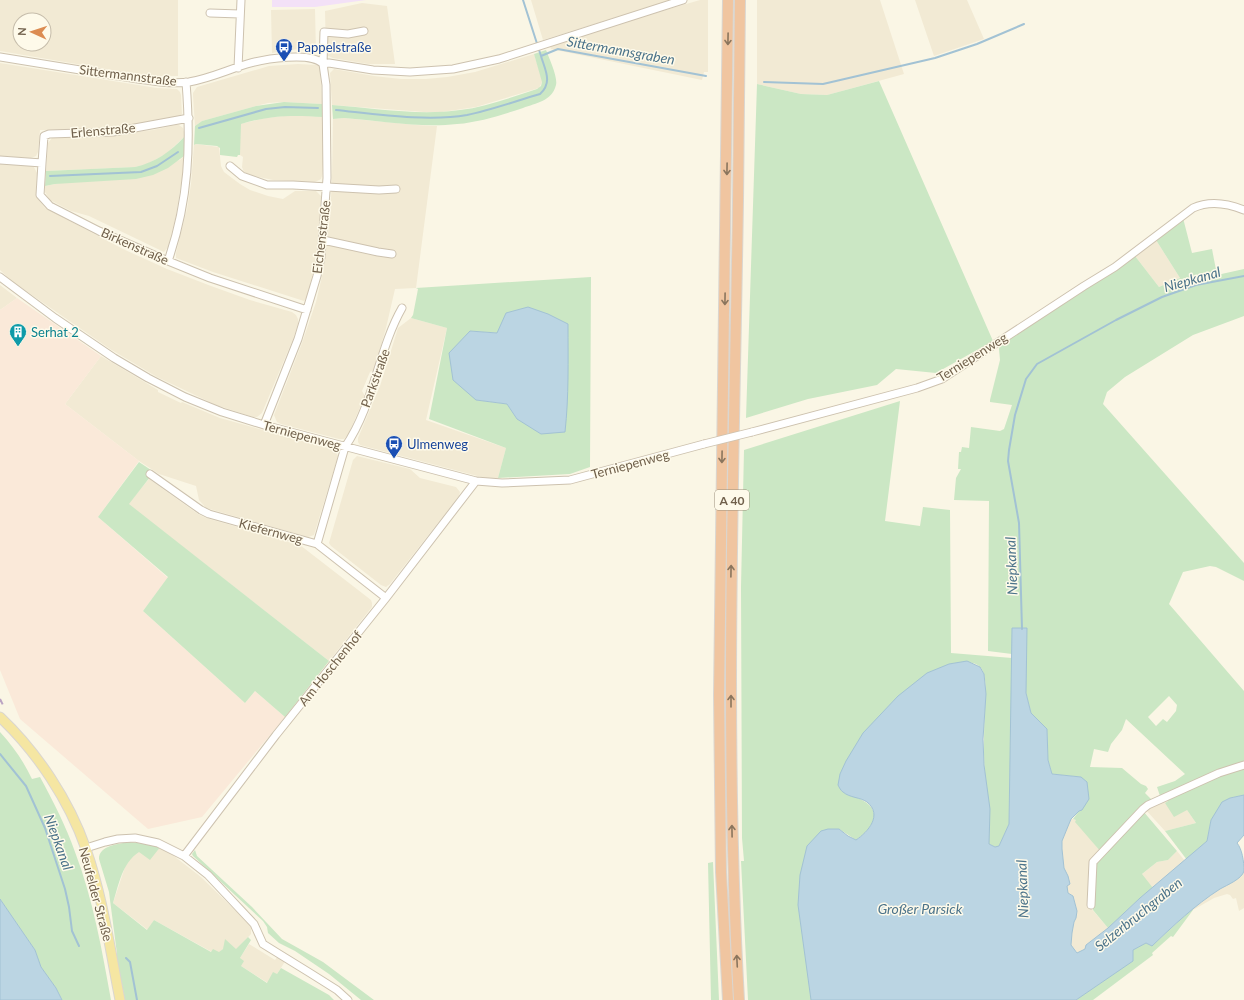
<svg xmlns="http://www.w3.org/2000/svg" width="1244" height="1000" viewBox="0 0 1244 1000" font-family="Lato,sans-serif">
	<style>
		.residential { fill: #f2ead4; fill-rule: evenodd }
		.commercial { fill: #fae9d9 }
		.education { fill: #f3e1f7 }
		.green { fill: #cbe7c4; fill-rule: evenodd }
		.water { fill: #bbd5e3; stroke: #a2c2d4 }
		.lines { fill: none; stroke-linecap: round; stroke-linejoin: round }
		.stream { stroke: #a2c2d4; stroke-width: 2 }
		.minor-casing { stroke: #cdc2af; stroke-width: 9 }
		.major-casing { stroke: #dad6d0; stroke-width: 11 }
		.highway-casing { stroke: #dad6d0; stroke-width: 12 }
		.minor { stroke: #fff; stroke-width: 7 }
		.major { stroke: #f5e6a2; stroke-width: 9 }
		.highway { stroke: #f0c5a0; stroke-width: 10 }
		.rail { stroke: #bba4c3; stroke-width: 2; stroke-dasharray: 6 4; stroke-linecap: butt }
		.minor-bridge-casing { stroke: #cdc2af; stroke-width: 9; stroke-linecap: butt }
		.minor-bridge { stroke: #fff; stroke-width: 7 }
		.oneway { stroke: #8a755d }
		.labels { text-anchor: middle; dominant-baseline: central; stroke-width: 3; stroke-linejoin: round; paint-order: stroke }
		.shield { fill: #fefaea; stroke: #9b8f7b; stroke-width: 1 }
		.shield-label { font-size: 12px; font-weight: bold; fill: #71614c }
		.transit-label { font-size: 13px; fill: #164399; stroke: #fefaea; text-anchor: start }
		.street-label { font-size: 13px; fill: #71614c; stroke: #fefaea }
		.culture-label { font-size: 13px; fill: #0d838f; stroke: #fefaea; text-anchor: start }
		.water-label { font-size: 14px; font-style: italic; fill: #4b738a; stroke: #fefaea }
	</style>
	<rect width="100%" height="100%" fill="#faf6e5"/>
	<path class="residential" d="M0 0H178V76H147L0 51ZM20 20H44V44H20Z
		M531 0H672L543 40Z
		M700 0H708V72H704L702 80 551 49 549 44Z
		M757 0H880L904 74 827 95 801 94 757 84Z
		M915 0H967L984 39 934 56Z
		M362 3 387 6 395 64H368L333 58 326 55 325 11Z
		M315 9 316 53 298 49 272 53 271 10Z
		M534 54 542 79V82L539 88 476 107 442 112H424L332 105 330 73 334 69 374 76 401 79H426L447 77 475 72Z
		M0 63 157 88 177 89 180 92 181 95 182 114 178 117 126 126 88 130H40L38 152 36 156 31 158 0 156Z
		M298 64 317 65 320 67 322 104 284 102 268 103 256 106 202 121 195 126 193 96V93L197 87 269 66Z
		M293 115 323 117V164L322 176 321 179 315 182 273 180 254 176 244 172 242 167 243 157 240 155V124L265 118Z
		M344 118 416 125 437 126 416 288 395 289 386 328 374 370 370 372 362 391 365 396 348 435 344 439H339L281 424 277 422 274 415 302 343 316 302 323 272 330 217 332 178 333 119Z
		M176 125H179L183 128 185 136 166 154 147 164 135 167 46 171 48 143 52 138 113 135 153 130Z
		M196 144 219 147 221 166 224 172 240 184 250 190 268 196 283 199 295 191H316L321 196 320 218 316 260 307 297 304 301 213 272 176 258V253L187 209 191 184 194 145Z
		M184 156 183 173 176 215 168 247 164 252 89 216 71 211 50 200 45 192V186L180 160Z
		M0 163 28 165 34 167 37 173 36 188 37 198 45 208 123 249 167 269 211 286 250 300 292 312 296 315 298 319V324L293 339 262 413 257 417H253L216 405 157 377 110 349 13 282 0 270Z
		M1156 240 1180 278 1159 287 1135 256Z
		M0 285 17 298 0 310Z
		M411 318 447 328 426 420 506 448 498 478H485L360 445 358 442V438L380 386 398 328Z
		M101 356 158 390V392L181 403 182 402 220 418 335 450 338 456 314 535 308 537 206 508 199 500 196 486 159 474 139 461 65 404Z
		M357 456 410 469 420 478 456 487 460 492 459 496 390 584 386 587 381 585 331 546 329 543 353 460Z
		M149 479 198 514 206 518 300 545 371 600 372 603V607L329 661 128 504Z
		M1167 799 1168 801 1165 803 1187 810 1196 823 1165 831 1145 809Z
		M1071 819H1073L1076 820 1101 852 1090 907 1108 928 1086 945 1085 949 1078 953 1071 945 1072 933 1074 922 1076 918 1077 911 1073 896 1068 893 1066 885H1069L1064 868 1062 849V841Z
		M161 846 201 877 251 926V934L236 950 223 949 219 953 212 952 154 920 148 930 113 903 126 864 132 856 139 851Z
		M1177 851 1185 861 1153 888 1141 875 1157 862 1168 860Z
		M1244 870V908L1239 911 1236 898 1233 899 1230 895 1227 894 1214 898 1193 910 1192 909 1213 893 1241 876Z
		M249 944 275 960 278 956 286 960 277 974 268 983 241 966 240 958Z"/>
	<path class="commercial" d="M17 298 101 356 65 404 139 461 98 517 168 578 143 611 245 703 255 691 285 717 202 817 148 829 20 719 0 670V310Z"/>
	<path class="education" d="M272 0H366L315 7H272Z"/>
	<path class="green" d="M546 50C549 58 558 77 556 85 552 101 536 103 523 108 501 115 480 122 457 124 421 128 381 121 344 118L333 119 332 105C374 108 418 116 460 110 486 107 512 97 537 89L541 86 542 82 534 54Z
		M879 81 993 341 936 373 896 369 877 385 808 399 746 418 757 84 801 94 827 95Z
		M284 102 322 104 323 117C292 115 271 115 241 124L240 155H238L237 157 220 155V148L217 146 196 144 194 145 195 126 202 121 256 106Z
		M185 136 184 156 168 168 153 175 136 179 55 184 45 186 46 171 135 167C156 162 170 152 185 136Z
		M1183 218 1192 253 1212 249 1217 275 1244 269V316L1193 335 1125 377 1107 392 1103 404 1244 563V581L1216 567 1210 566 1183 572 1169 604 1244 691V763L1160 796 1157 787 1175 781 1185 774 1126 719 1122 730 1111 744 1108 752 1094 749 1090 767 1122 768 1141 784 1146 786 1148 789 1145 793 1152 800 1101 852 1075 822 1076 820 1073 819 1079 811 1081 777 1052 774 1048 760 1047 729 1031 713 1026 693V670L1013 628 1012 654 988 651 989 501 954 500 956 478 961 469H958L959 452H961L962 447 969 448 971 427 1000 431 1004 429 1012 405 990 402V400L1000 360 999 349 1000 345 1135 256 1159 287 1180 278 1156 240ZM1169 696 1177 705 1176 711 1167 722 1163 719 1156 726 1148 717Z
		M591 277 590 467 570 474 498 478 506 448 429 419 447 328 411 318 413 315 418 289 416 288ZM470 331 497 333 517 419 507 404 476 400Z
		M900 401 885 521 920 526 923 507 950 510 951 653 1012 658 1009 824 999 846 995 847 989 844C986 800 982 755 985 710 985 700 988 677 981 668 974 659 959 663 949 664L858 798C884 809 875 827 856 840L839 829 811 993V1000H748L741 861H744L742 838 741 587 744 450Z
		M139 462 154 472 129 504 329 661 285 717 255 691 245 703 143 611 168 577 98 517Z
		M0 732C13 746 24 762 32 779L40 777C53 801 66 826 75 852 93 899 102 950 111 1000H62L56 988 41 967 35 950 0 899Z
		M1244 767V795L1230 798 1211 820 1207 841 1187 860 1165 831 1196 823 1187 810 1174 817 1165 803 1168 801 1167 799 1221 775Z
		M1143 811 1177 851 1168 860 1157 862 1142 874 1153 888 1140 898 1108 928 1093 910V867L1096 860Z
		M130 842 161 846 150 860 139 852C122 863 119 884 113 903L147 930 154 920 211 952 213 949 219 952 223 949 225 939 236 949 248 937 251 940 240 958 244 961 241 966 267 983 273 972 277 974 281 968 329 995 334 1000H125L116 955 117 954 109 892 99 859C99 845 119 844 130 842Z
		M195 850 197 856 252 907 282 939 323 962 374 1000H361L329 974 295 951 279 943 268 933 267 927 263 921 193 856 192 854Z
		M713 862 719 1000H711L708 863Z
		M1192 909 1193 910 1173 937 1171 936 1152 953 1153 955 1093 1000H1076L1132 961V950L1146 943 1152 946Z"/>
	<path class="water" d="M528 307 548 314 568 324C568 360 569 396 565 432L541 434 517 419 507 404 476 400 453 380 449 353 470 331 497 333 506 313Z
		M1012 628H1027L1026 693 1031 713 1047 729 1048 760 1052 774 1081 777 1087 782 1089 799 1082 810 1079 811 1071 819 1062 841V849L1064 868 1068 876 1070 884 1067 886 1068 893 1073 896 1077 911 1076 918 1074 922 1072 933 1071 945 1077 953 1085 949 1086 945 1108 928 1140 898 1207 841 1211 820 1222 802 1230 798 1244 795V835L1237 843C1242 849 1244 861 1244 871 1242 879 1227 885 1220 889 1195 905 1173 926 1152 946L1146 943 1133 950V961L1076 1000H811L798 905 800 875 807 846 821 831 828 829H839L848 836 856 840C868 832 883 815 867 802 860 797 850 798 843 792 841 791 839 787 838 785L840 774 846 761 863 733 898 696 927 673 949 664 967 661 980 667 984 674 986 694 983 739 984 765 990 809 989 844 995 847 999 846 1009 824Z
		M0 899 35 950 41 967 56 988 62 1000H0Z"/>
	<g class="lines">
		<path class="stream" d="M523 0 541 56
			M764 82 823 84 935 58 977 44 1024 24
			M336 110C375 114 428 122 467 115 491 110 516 101 540 94 553 82 545 70 541 56L558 49 706 76
			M199 128 266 109 285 107 318 108
			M50 176 141 172 157 166 178 152
			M1022 629 1019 523 1008 461 1009 450 1015 415 1026 379 1037 364 1116 320 1162 297 1196 285 1244 276
			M0 754 26 786 45 828 65 889 69 907 72 931 79 946
			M126 958 130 962 137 1000"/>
		<defs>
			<path id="minor" d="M210 13 240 14
				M0 57C37 63 74 69 111 75 135 78 165 85 189 82 211 78 227 70 247 64 264 59 311 51 323 64
				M323 64 329 63 373 70 410 72 453 69 499 59 683 0
				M238 68 241 0
				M0 160 42 163 40 195 50 206 99 231 168 261 210 278 307 310
				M42 163 44 136 49 134 113 132 189 118
				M230 166 242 176 267 185H293L379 190 396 189
				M323 240 378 252 392 254
				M168 261C189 200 191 145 186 82
				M0 277 55 318 114 358 148 378 185 397 222 412 264 425 476 481 502 483 570 480 704 444
				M264 425 298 339 317 276 321 257 327 178 326 85 323 64 324 32 348 34 364 31
				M752 432 917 388 942 379 1084 286 1115 267 1193 208C1210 200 1227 203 1244 210
				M150 474 201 510 209 514 317 544 386 598
				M317 544 345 447C374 405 378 350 402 308
				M86 848 105 842 118 839 135 838 158 843 184 856 208 875 254 924 263 944 310 973 337 990 348 1000
				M184 856 276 735 386 598 476 481
				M1091 905 1093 862 1143 809 1148 805 1219 773 1244 765"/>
			<path id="major" d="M0 717C37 752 69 800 86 849 103 898 110 949 120 1000"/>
			<path id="highway" d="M728 1000 721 872 719 695 728 0
				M739 1000C724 734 734 467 738 201 739 134 739 67 740 0"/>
		</defs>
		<use href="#minor" class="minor-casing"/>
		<use href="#major" class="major-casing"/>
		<use href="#highway" class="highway-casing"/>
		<use href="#minor" class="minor"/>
		<use href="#major" class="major"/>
		<use href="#highway" class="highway"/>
		<path class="rail" d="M0 699 4 707"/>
		<defs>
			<path id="minor-bridge" d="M704 444 752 432"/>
		</defs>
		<use href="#minor-bridge" class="minor-bridge-casing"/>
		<use href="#minor-bridge" class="minor-bridge"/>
	</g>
	<defs><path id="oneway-shaft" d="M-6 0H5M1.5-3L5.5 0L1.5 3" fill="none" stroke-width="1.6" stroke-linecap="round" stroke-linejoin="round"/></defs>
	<g class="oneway">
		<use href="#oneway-shaft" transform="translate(728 39) rotate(91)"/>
		<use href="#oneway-shaft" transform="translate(727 169) rotate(91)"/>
		<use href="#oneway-shaft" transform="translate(725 299) rotate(91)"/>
		<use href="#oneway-shaft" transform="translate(722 457) rotate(91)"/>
		<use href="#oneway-shaft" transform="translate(731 571) rotate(-89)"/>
		<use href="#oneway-shaft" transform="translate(731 701) rotate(-90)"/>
		<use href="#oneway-shaft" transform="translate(732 831) rotate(-91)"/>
		<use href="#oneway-shaft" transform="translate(737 961) rotate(-93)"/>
	</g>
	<defs>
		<symbol id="bus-pin" viewBox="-11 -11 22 30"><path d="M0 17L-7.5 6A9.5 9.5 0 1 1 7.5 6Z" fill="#1a4fb4" stroke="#fefaea"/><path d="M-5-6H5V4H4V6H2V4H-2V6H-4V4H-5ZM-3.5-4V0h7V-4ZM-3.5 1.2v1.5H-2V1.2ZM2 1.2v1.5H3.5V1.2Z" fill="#fff"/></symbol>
		<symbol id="building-pin" viewBox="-11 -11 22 30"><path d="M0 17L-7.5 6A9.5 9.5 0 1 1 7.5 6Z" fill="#0f9aa8" stroke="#fefaea"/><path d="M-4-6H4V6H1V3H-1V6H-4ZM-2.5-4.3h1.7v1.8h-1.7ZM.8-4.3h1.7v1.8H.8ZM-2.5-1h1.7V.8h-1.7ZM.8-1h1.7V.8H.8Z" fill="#fff"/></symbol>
	</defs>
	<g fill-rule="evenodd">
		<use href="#bus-pin" x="274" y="37" width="20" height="27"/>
		<use href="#building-pin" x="8" y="322" width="20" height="27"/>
		<use href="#bus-pin" x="384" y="434" width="20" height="27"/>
	</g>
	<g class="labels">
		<rect class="shield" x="715" y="490" width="34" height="20" rx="3"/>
		<g class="shield-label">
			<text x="732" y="500">A 40</text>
		</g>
		<g class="transit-label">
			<text x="297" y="47">Pappelstraße</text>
			<text x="407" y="444">Ulmenweg</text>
		</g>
		<g class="street-label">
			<text transform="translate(128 75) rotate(7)">Sittermannstraße</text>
			<text transform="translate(103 130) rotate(-5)">Erlenstraße</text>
			<text transform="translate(321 237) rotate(-83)">Eichenstraße</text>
			<text transform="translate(135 246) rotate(24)">Birkenstraße</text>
			<text transform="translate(972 357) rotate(-32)">Terniepenweg</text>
			<text transform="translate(375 378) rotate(-70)">Parkstraße</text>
			<text transform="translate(302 435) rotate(15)">Terniepenweg</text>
			<text transform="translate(630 464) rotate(-15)">Terniepenweg</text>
			<text transform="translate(271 531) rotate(15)">Kiefernweg</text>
			<text transform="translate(330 668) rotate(-51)">Am Hoschenhof</text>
			<text transform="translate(96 894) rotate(75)">Neufelder Straße</text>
		</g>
		<g class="culture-label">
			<text x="31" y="332">Serhat 2</text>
		</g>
		<g class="water-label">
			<text transform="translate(621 50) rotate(10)">Sittermannsgraben</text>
			<text transform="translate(1192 279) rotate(-16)">Niepkanal</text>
			<text transform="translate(1011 566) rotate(-92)">Niepkanal</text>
			<text transform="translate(59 842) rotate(70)">Niepkanal</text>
			<text transform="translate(1022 889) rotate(-92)">Niepkanal</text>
			<text x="920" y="908">Großer Parsick</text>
			<text transform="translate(1138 914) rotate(-39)">Selzerbruchgraben</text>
		</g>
	</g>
	<g transform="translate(32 32) rotate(273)"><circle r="19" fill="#fefaea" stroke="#c6bdab"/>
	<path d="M0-3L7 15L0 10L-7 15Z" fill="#dc8c52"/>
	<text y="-6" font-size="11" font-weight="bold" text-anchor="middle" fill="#71614c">N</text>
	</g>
</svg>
